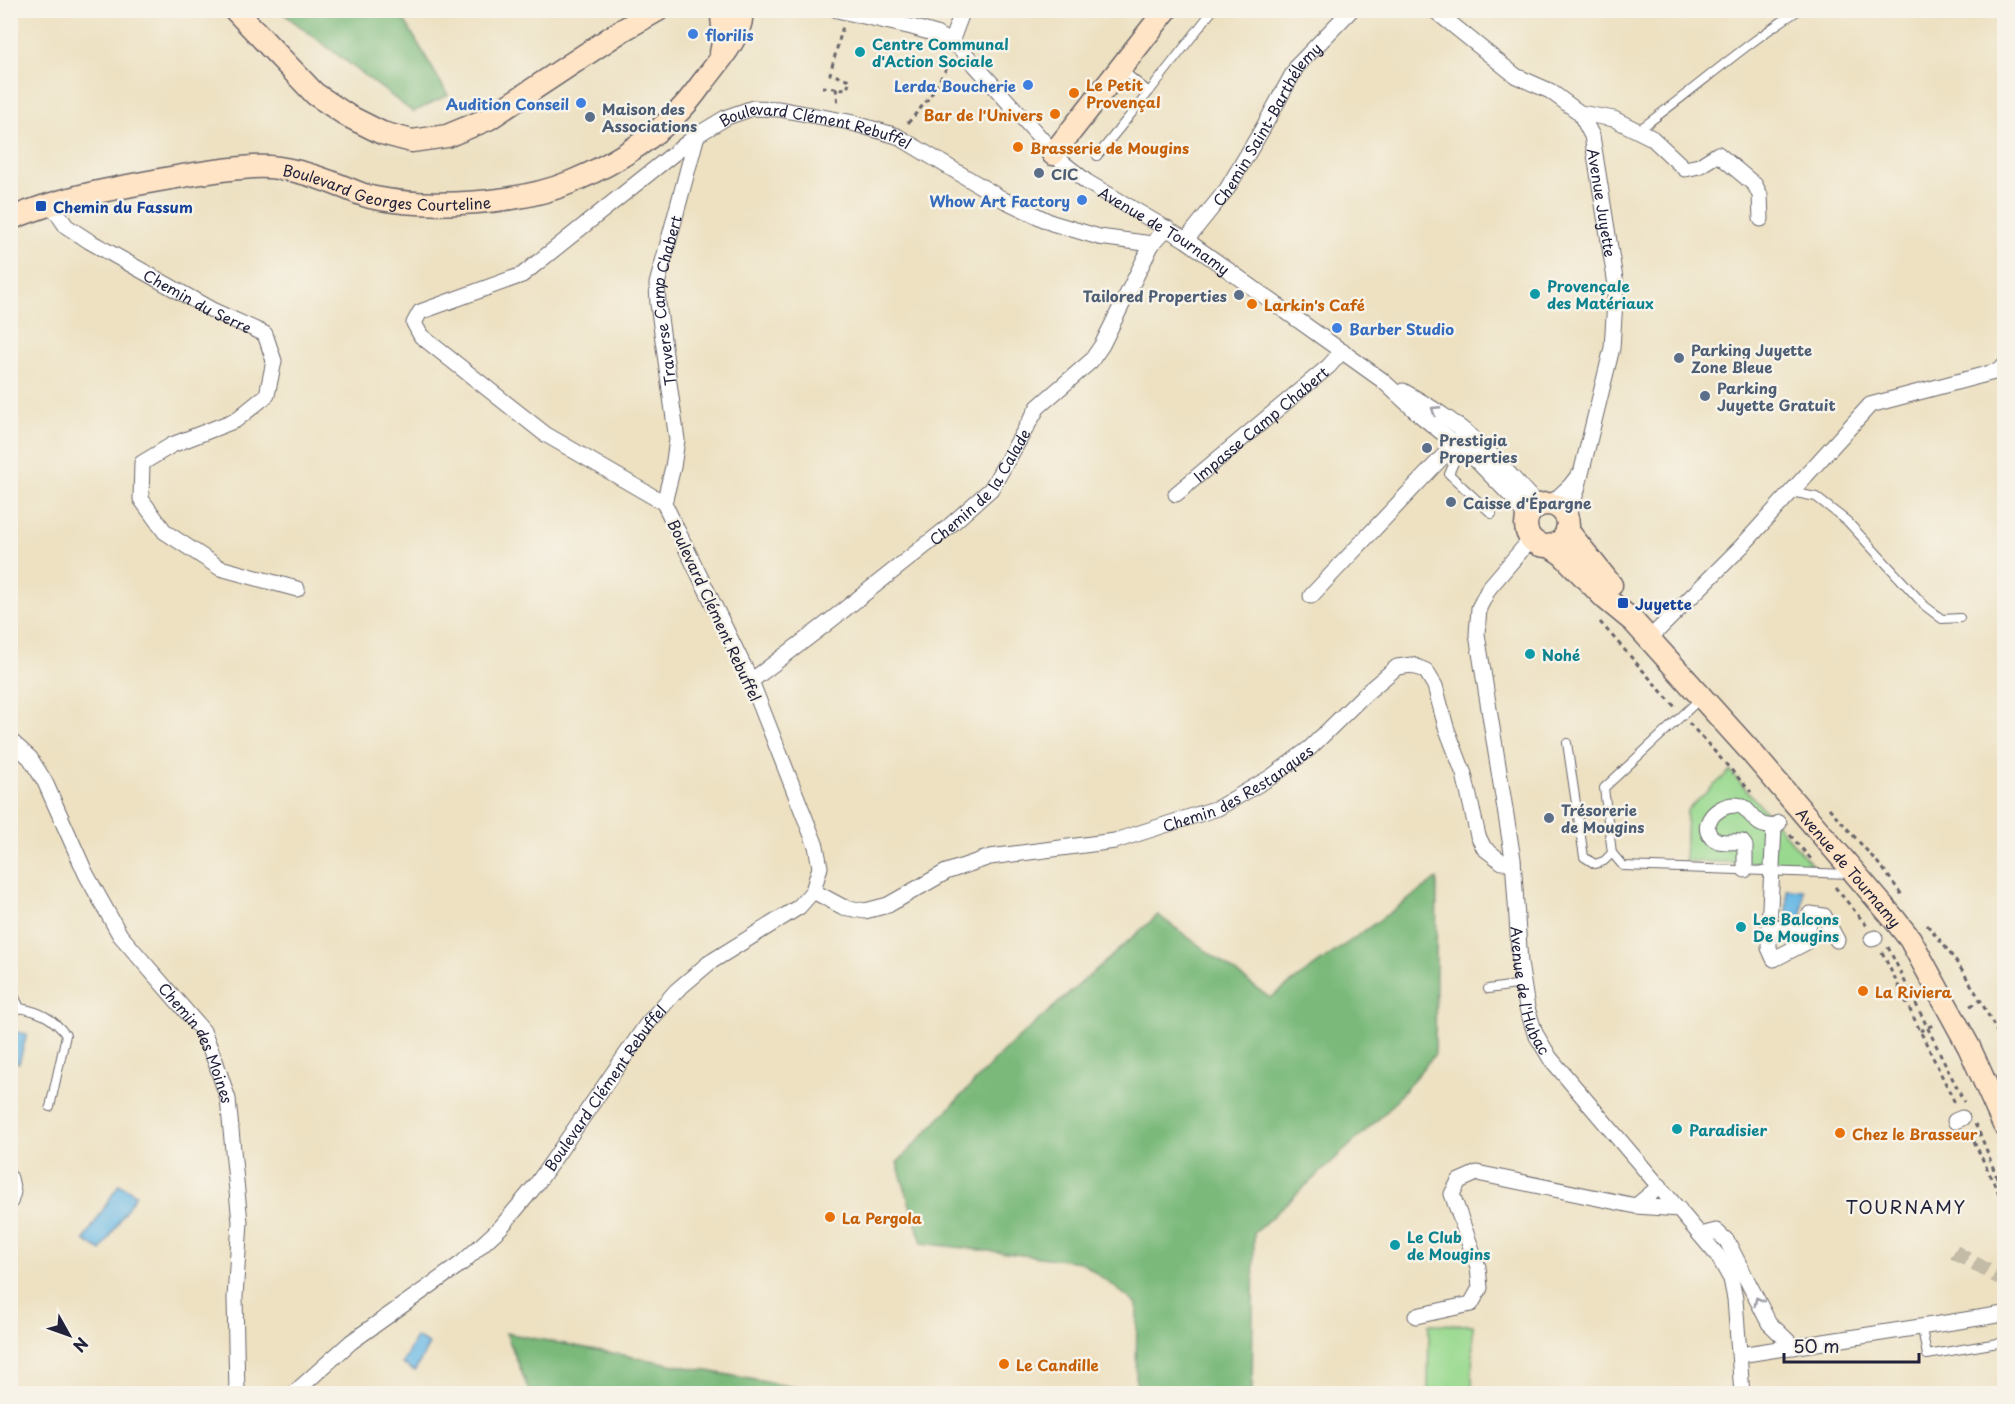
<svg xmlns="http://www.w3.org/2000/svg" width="2015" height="1404" viewBox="0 0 2015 1404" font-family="'Playpen Sans',sans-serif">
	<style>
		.green { fill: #99d98f; stroke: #5e7e65; stroke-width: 1.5 }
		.forest { fill: #7ab97a; stroke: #4e6e5a; stroke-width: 1.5 }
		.water { fill: #6bb9e5; stroke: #466e90; stroke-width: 1.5 }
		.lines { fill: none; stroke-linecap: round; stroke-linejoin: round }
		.street-tunnel { stroke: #c4bba7; stroke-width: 15; stroke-dasharray: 15 8; stroke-linecap: butt }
		.lane-casing { stroke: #69656a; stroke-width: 10 }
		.street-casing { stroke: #69656a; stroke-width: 17 }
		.secondary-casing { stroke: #69656a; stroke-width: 25 }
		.path { stroke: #69656a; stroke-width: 3; stroke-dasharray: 4.5 4.5; stroke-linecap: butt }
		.lane { stroke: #fff; stroke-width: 8 }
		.street { stroke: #fff; stroke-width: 15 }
		.secondary { stroke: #ffe4c6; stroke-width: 22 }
		.oneway { stroke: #9c9ca7 }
		.shop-dot { fill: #3f7fe0; stroke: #f7f3e8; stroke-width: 2 }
		.culture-dot { fill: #0f9aa8; stroke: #f7f3e8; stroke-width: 2 }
		.food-dot { fill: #e8710a; stroke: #f7f3e8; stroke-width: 2 }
		.service-dot { fill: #5c6f8a; stroke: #f7f3e8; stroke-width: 2 }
		.transit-dot { fill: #1a4fb4; stroke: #f7f3e8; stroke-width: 2 }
		.labels { text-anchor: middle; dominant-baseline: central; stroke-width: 5; stroke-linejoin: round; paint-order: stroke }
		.shop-label { font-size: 15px; font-weight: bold; fill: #366cbe; stroke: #f7f3e8; text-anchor: end }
		.culture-label { font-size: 15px; font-weight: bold; fill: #0d838f; stroke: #f7f3e8; text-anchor: start }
		.food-label { font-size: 15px; font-weight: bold; fill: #c56008; stroke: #f7f3e8; text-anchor: start }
		.service-label { font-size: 15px; font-weight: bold; fill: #4e5e75; stroke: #f7f3e8; text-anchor: start }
		.street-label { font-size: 15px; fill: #22223b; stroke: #f7f3e8 }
		.transit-label { font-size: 15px; font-weight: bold; fill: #164399; stroke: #f7f3e8; text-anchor: start }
		.quarter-label { font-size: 18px; letter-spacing: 1.5px; fill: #22223b; stroke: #f7f3e8 }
	</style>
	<rect width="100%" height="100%" fill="#f7f3e8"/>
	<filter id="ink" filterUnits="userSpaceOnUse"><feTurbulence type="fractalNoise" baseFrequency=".0167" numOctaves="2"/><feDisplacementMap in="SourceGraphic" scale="12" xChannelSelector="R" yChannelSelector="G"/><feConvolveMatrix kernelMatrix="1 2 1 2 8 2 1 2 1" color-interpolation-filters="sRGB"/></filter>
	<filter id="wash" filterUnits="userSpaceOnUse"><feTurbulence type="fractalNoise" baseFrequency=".008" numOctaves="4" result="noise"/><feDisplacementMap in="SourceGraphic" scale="24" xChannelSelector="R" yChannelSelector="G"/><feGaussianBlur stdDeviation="1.35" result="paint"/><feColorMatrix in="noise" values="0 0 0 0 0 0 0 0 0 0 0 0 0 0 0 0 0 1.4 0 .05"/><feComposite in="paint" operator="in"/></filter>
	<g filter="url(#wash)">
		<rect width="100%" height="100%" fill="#ede1c2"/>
		<path class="green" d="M1730 771 1812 865 1685 861 1687 810Z
			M1429 1324 1473 1325 1472 1393H1428Z"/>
		<path class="forest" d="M280 11H399L448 95 413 112Z
			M1437 879 1435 1054 1385 1113 1254 1233 1252 1393H1136L1137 1304 1081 1262 922 1243 897 1163 1005 1050 1158 915 1270 998Z
			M506 1333 824 1393H530Z"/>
		<path class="water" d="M1787 889 1803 890 1801 940 1790 946 1786 938Z
			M13 1031 27 1034 19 1063 11 1061V1039Z
			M119 1184 136 1194 101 1251 84 1240Z
			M416 1337 429 1344 415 1371 402 1364Z"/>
	</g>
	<g filter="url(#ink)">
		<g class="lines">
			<path class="street-tunnel" d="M1954 1252 2004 1280"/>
			<defs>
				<path id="lane" d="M1122 70 1149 92 1213 10
					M1637 131C1692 92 1742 46 1799 10
					M1097 156 1149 92
					M1461 447 1449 474 1492 514
					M1791 492 1816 497 1847 521 1925 606 1942 619 1960 618
					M1701 698 1604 788 1612 853 1623 866 1849 874
					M1567 743 1584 857 1595 864 1604 861 1612 853
					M10 987 20 1008 10 1014
					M1488 989 1523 984
					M20 1008C41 1012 53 1018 66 1035L50 1107
					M1922 1329 1927 1355 2004 1342"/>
				<g id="street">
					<path id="s1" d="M837 10 912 27 936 34 960 48 1062 162 1087 182 1186 240 1382 380 1420 415 1475 459 1513 498 1527 520"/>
					<path id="s2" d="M1434 10 1516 76 1550 91 1580 113 1592 136 1616 285 1612 348 1577 490 1567 518"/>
					<path d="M951 42 963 10"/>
					<path d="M1580 113 1614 119 1652 138 1685 169 1699 166 1718 154 1755 185 1760 195 1761 219"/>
					<path id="s3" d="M53 203 56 211 66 226 89 241 212 310 265 334 274 361 267 395 236 420 172 445 142 463 141 499 165 532 220 568 297 589"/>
					<path id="s4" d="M1186 240 1227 189 1263 128 1297 66 1351 10"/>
					<path d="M1403 391C1433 408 1462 426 1487 451 1505 468 1521 488 1539 506"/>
					<path id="s5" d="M1176 494 1329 366 1342 351"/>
					<path id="s6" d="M664 503 673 467 677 440 658 304 657 284 697 135"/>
					<path d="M1550 505 1570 486 1577 477"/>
					<path id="s7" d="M1531 539 1489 588 1479 608 1477 634 1513 859 1520 963 1527 1008 1535 1033 1550 1058 1718 1256 1731 1279 1735 1299 1742 1394"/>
					<path d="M1311 596 1466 432"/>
					<path d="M1649 639 1742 546 1870 405 1998 371 2004 366"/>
					<path id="s8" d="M751 681 826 624 946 529 991 489 1038 407 1091 361 1102 345 1152 244"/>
					<path id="s9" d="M10 740 30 758 45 782 86 874 120 935 203 1031 216 1063 228 1099 240 1222 235 1297 237 1394"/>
					<path d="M1779 823 1774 827 1769 927 1808 930 1810 914 1824 916 1837 940"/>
					<path d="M1745 870V846L1742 842C1734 841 1726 843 1718 841 1695 832 1713 805 1735 805 1748 805 1750 818 1761 824 1764 826 1770 826 1774 827"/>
					<path id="s10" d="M813 891 843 907 865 911 888 905 946 872 990 857 1115 841 1218 808 1271 777 1310 748 1365 694 1397 667 1412 665 1426 671 1435 686 1446 727 1464 774 1478 836 1484 848 1502 862H1513"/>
					<path d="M1769 927V948L1774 959 1805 943 1808 930"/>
					<path d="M1872 939 1875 938"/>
					<path d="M1955 1121 1962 1118"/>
					<path d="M10 1178 13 1192 10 1202"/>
					<path d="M1636 1206 1679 1209"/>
					<path d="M1701 1235 1716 1231 1727 1241 1769 1323 1794 1347"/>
					<path d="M1416 1316 1471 1304 1480 1288 1478 1267 1452 1194 1459 1181 1477 1173 1636 1206 1660 1186"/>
					<path d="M1740 1355 2004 1314"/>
					<path id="s11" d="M293 1394 351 1342 462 1263 501 1227 536 1185 647 1024 676 991 709 963 799 907 813 891 820 867 816 846 751 681 664 503 545 434 421 336 414 323 420 312 522 275 697 135 727 117 753 108 779 109 849 122 897 136 1004 200 1052 223 1099 237 1152 244 1167 228"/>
				</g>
				<g id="secondary">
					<path d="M235 10 315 94 348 116 382 133 412 141 447 136 488 119 621 31 658 10"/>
					<path d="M721 53 724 38 722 16"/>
					<path d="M1053 154 1166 10"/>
					<path id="s12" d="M10 219C57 199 105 190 154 181 187 175 220 169 253 167 283 165 313 175 341 186 352 190 363 196 375 198 430 209 519 204 571 182 619 162 670 129 700 86 712 70 745 33 741 13"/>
					<circle cx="1547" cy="525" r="21"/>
					<path d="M1567 530 1611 585"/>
					<path id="s13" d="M1550 546 1562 554 1605 598 1633 621 1752 753 1895 920 1910 939 1969 1047 2004 1125"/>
				</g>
			</defs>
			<use href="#lane" class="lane-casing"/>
			<use href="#street" class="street-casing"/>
			<use href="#secondary" class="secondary-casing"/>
			<path class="path" d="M822 87 847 89 850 80 830 74 843 26
				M836 88 838 104
				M908 123 929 98 950 62
				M1600 622 1675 707
				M1689 723 1751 792
				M1829 808 1884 870 1902 895
				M1790 835 1811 859
				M1835 887 1867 926
				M1927 925C1960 962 1983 1002 2004 1047
				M1888 947 1964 1102
				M1882 952 1955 1103
				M1970 1006 1982 1000
				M1920 1031 1935 1024
				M1975 1124C1987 1147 1993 1171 2004 1194
				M1970 1133 2004 1204"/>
			<use href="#lane" class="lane"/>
			<use href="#street" class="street"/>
			<use href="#secondary" class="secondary"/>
		</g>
		<defs><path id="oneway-chevron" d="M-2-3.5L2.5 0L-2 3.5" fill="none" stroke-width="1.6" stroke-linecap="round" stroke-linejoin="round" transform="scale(1.5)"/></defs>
		<g class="oneway">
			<use href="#oneway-chevron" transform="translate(1435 410) rotate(-147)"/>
			<use href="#oneway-chevron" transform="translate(1758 1301) rotate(-117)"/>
		</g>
	</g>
	<g class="shop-dot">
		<circle cx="693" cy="34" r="6"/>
		<circle cx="1028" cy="85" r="6"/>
		<circle cx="581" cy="103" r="6"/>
		<circle cx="1082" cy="200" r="6"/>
		<circle cx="1337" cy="328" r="6"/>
	</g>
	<g class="culture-dot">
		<circle cx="860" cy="52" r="6"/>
		<circle cx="1535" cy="294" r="6"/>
		<circle cx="1530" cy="654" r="6"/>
		<circle cx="1741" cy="927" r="6"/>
		<circle cx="1677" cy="1129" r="6"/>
		<circle cx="1395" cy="1245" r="6"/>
	</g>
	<g class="food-dot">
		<circle cx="1074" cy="93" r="6"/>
		<circle cx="1055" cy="114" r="6"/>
		<circle cx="1018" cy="147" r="6"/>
		<circle cx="1252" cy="304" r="6"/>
		<circle cx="1863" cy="991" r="6"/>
		<circle cx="1840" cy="1133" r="6"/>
		<circle cx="830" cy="1217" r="6"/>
		<circle cx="1004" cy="1364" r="6"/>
	</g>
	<g class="service-dot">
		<circle cx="590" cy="117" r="6"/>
		<circle cx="1039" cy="173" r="6"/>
		<circle cx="1239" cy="295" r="6"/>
		<circle cx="1679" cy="358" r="6"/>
		<circle cx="1705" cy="396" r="6"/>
		<circle cx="1427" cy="448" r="6"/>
		<circle cx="1451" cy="502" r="6"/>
		<circle cx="1549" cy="818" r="6"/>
	</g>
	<g class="transit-dot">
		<rect x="35" y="200" width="12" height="12" rx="3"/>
		<rect x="1617" y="597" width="12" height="12" rx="3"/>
	</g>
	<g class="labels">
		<g class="shop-label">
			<text x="705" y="34" text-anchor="start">florilis</text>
			<text x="1016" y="85">Lerda Boucherie</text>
			<text x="569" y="103">Audition Conseil</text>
			<text x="1070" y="200">Whow Art Factory</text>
			<text x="1349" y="328" text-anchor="start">Barber Studio</text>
		</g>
		<g class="culture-label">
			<text x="872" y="43">Centre Communal<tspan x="872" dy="17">d'Action Sociale</tspan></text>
			<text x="1547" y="285">Provençale<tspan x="1547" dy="17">des Matériaux</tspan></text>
			<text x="1542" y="654">Nohé</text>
			<text x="1753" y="918">Les Balcons<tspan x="1753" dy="17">De Mougins</tspan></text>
			<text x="1689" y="1129">Paradisier</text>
			<text x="1407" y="1236">Le Club<tspan x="1407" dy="17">de Mougins</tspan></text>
		</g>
		<g class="food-label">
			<text x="1086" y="84">Le Petit<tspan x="1086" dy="17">Provençal</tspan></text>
			<text x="1043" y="114" text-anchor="end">Bar de l'Univers</text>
			<text x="1030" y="147">Brasserie de Mougins</text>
			<text x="1264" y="304">Larkin's Café</text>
			<text x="1875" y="991">La Riviera</text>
			<text x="1852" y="1133">Chez le Brasseur</text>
			<text x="842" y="1217">La Pergola</text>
			<text x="1016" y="1364">Le Candille</text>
		</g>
		<g class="service-label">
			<text x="602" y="108">Maison des<tspan x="602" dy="17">Associations</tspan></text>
			<text x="1051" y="173">CIC</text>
			<text x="1227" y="295" text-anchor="end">Tailored Properties</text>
			<text x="1691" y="349">Parking Juyette<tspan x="1691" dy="17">Zone Bleue</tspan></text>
			<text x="1717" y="387">Parking<tspan x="1717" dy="17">Juyette Gratuit</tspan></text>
			<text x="1439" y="439">Prestigia<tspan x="1439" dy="17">Properties</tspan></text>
			<text x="1463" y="502">Caisse d'Épargne</text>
			<text x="1561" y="809">Trésorerie<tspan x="1561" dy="17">de Mougins</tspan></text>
		</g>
		<g class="street-label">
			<text stroke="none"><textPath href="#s4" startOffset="142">Chemin Saint-Barthélemy</textPath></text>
			<text stroke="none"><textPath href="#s11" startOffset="1935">Boulevard Clément Rebuffel</textPath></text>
			<text stroke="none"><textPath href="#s12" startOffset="386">Boulevard Georges Courteline</textPath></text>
			<text stroke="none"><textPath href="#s2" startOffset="273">Avenue Juyette</textPath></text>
			<text stroke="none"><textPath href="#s1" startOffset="406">Avenue de Tournamy</textPath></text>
			<text stroke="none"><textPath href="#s3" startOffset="178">Chemin du Serre</textPath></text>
			<text stroke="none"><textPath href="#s6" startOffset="206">Traverse Camp Chabert</textPath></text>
			<text stroke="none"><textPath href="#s5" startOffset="110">Impasse Camp Chabert</textPath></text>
			<text stroke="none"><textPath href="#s8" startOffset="302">Chemin de la Calade</textPath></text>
			<text transform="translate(715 610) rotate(65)">Boulevard Clément Rebuffel</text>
			<text stroke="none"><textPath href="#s10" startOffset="454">Chemin des Restanques</textPath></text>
			<text stroke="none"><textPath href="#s13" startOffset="440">Avenue de Tournamy</textPath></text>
			<text stroke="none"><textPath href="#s7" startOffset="474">Avenue de l'Hubac</textPath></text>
			<text stroke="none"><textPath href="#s9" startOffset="360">Chemin des Moines</textPath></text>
			<text stroke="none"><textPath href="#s11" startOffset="441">Boulevard Clément Rebuffel</textPath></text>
		</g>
		<g class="transit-label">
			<text x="53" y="206">Chemin du Fassum</text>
			<text x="1635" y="603">Juyette</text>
		</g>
		<g class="quarter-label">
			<text x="1906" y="1206">TOURNAMY</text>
		</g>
	</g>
	<rect width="2015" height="1404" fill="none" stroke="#f7f3e8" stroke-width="36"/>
	<g transform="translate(69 1335) rotate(130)" stroke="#f7f3e8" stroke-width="4.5" paint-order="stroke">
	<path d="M0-4.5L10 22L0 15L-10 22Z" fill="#22223b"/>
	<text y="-9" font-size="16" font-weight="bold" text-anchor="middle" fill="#22223b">N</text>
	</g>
	<path d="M1784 1353v9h135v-9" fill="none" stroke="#22223b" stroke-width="3"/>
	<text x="1793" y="1353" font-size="18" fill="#22223b" stroke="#f7f3e8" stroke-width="4.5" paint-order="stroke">50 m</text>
</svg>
